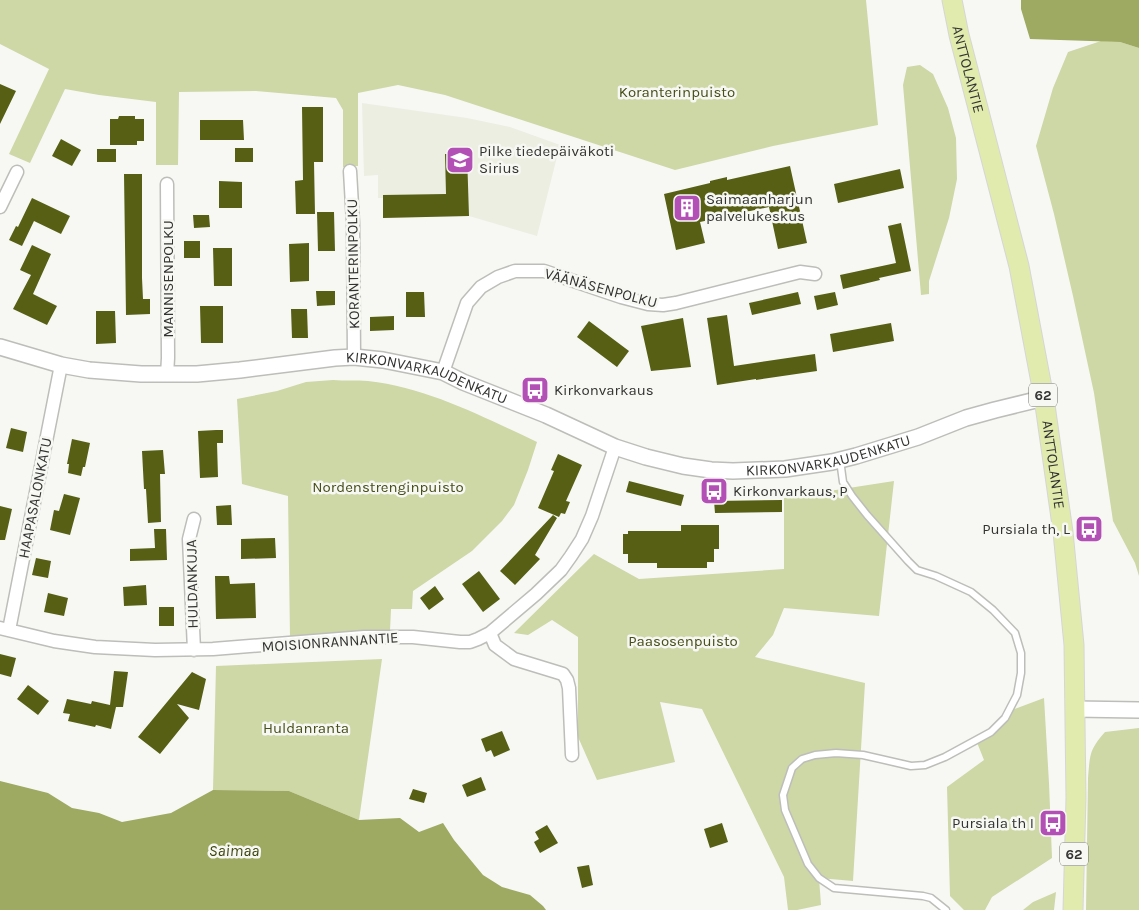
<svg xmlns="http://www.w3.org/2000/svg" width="1139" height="910" viewBox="0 0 1139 910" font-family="Karla,sans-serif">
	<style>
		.built { fill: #eceee2 }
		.green { fill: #ced7a6 }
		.water { fill: #9ea961 }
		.building { fill: #565f14 }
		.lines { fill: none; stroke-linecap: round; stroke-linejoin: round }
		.service-casing { stroke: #bdbeb9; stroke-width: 9 }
		.minor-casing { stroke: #bdbeb9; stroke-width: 15 }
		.tertiary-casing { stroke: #bdbeb9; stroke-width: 18 }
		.primary-casing { stroke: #d6d6d6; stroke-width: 21 }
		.service { stroke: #fff; stroke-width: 6 }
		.minor { stroke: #fff; stroke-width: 12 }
		.tertiary { stroke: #fff; stroke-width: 15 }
		.primary { stroke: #e1ebae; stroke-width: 19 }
		.labels { text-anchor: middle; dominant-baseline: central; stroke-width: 5; stroke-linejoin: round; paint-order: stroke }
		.shield { fill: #f7f8f3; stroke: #6e6f6c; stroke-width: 1 }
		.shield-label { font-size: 14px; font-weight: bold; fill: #333432 }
		.street-label { font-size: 15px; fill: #333432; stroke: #f7f8f3 }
		.park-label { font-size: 15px; fill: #474e18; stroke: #f7f8f3 }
		.poi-label { font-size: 15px; fill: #333432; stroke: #f7f8f3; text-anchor: start }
		.water-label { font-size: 16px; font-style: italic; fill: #3e450e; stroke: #f7f8f3 }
	</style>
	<rect width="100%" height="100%" fill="#f7f8f3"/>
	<path class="built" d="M362 103 467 118 510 127 560 145 537 236 469 216 383 218V198H378V175L364 176Z"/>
	<path class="green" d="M0 0H866L878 125 773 146 675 170 445 95 398 85 358 93V166L343 167V110L336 98 256 91 179 92 178 165H156V102L99 95 65 89 30 163 9 154 49 69 0 44Z
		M1101 41 1120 42 1139 48V576L1135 563 1113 521 1094 393 1073 296 1054 214 1036 146 1053 88 1068 52Z
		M920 65 933 74 948 108 956 138 957 179 949 218 929 281V294L921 295 903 85 907 67Z
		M333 380C345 381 356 380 368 381 429 388 483 417 537 442L528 470 514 505 502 521 472 551 413 591 412 609H391L390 631 290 637 288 496 242 484 237 399 277 391 306 382Z
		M894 481 879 616 784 608 773 635 755 657 865 683 853 881 819 878 821 905 797 910H788L784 877 702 709 660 702 675 762 597 780 578 737V637L552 620 528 635 514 633 594 554 639 579 784 569V498Z
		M382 659 359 820 289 791 213 790 216 666Z
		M1044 698 1049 783 1052 858 992 897 985 910H964L950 896 947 787 984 760 976 740 991 732 1009 711Z
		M1139 728V910H1086L1088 778C1090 755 1089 750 1105 732Z
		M1056 892 1054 910H1023L1033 902Z"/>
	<path class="water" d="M1021 0H1139V48L1120 42 1030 39 1021 9Z
		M0 781 48 793 72 808 99 813 122 822 171 813 213 790 289 791 359 820 400 818 419 832 443 823 454 840 483 875 502 887 530 895 543 906 546 910H0Z"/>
	<path class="building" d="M0 84 16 91 0 124Z
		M302 107H323V162H314L315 214H296L295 181 303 180Z
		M119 116H135V119H144V141H137V145H110V119H118Z
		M200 120H243L244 140H200Z
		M61 139 81 150 72 166 52 156Z
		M235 148H253V162H235Z
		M97 149H116V162H97Z
		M445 154H467L469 216 383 218V195L446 194Z
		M790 166 807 243 778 249 769 207 700 222 705 243 676 250 664 194 710 183V181L727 177V180Z
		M900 169 904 188 838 203 834 184Z
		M124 174H142V278L143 299H150V314L126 315Z
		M219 181 242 182V208H219Z
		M32 198 70 216 61 234 34 221 22 246 9 240 16 226 18 227Z
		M317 212H334L335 251H318Z
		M193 215H209L210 227 194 228Z
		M901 223 911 271 879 278 880 280 843 289 840 275 896 263 888 226Z
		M184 241H200V258H184Z
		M309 243V281L290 282 289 244Z
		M32 245 51 254 33 294 57 306 47 325 13 309 31 275 20 270Z
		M213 248H232V286H214Z
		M316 291H335V305L317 306Z
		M406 292H424L425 317H406Z
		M798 292 801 304 752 315 749 303Z
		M835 292 838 305 817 310 814 296Z
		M200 306H223V343H201Z
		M291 309H307L308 338H292Z
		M96 311H115L116 343 96 344Z
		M727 315 734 366 815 354 817 371 756 380V379L717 385 707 318Z
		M394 316V330L370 331V317Z
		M683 318 691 367 651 371 641 326Z
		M589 321 629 351 617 367 577 337Z
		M891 323 894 341 833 352 830 334Z
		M11 428 27 432 23 452 6 448Z
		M216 430H223V443H217L218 477 200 478 198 431Z
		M72 439 90 443 85 467H83L81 476 68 473 69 464H67Z
		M163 450 165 474H160L161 522 148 523 146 489H144L142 451Z
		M558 454 582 465 566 501 570 502 565 514 561 513 559 517 538 508 554 471 551 470Z
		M629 481 684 495 681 506 626 492Z
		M64 494 80 498 70 535 50 530 54 510 59 511Z
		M782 500V512L715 513 714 501Z
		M231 505 232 525H217L216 506Z
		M0 506 12 509 5 540H0Z
		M553 515 557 518 535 555 540 559 515 585 500 571Z
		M681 525H719V549H714V562H707V568H657V563H628V554H623V534H628V531H681Z
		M154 529H166L167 560 130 561V549L155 548Z
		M275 538 276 558 241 559V539Z
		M36 558 51 561 48 578 32 575Z
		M479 571 500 599 483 612 462 584Z
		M215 576H229L230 584 255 583 256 618 216 619Z
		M146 585 147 605 124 606 123 587Z
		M435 586 444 599 429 610 420 598Z
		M48 593 68 598 64 616 44 612Z
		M159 607H174V626H159Z
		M0 654 16 658 11 677 0 674Z
		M114 671 128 672 123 707H116L111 729 96 725 95 727 68 721 70 714 63 713 67 699 91 704 92 701 110 705Z
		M192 672 206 679 199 710 177 704 189 718 160 754 138 737Z
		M28 685 49 701 38 715 17 699Z
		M502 731 510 750 494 757 491 750 486 752 481 739Z
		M481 777 486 790 467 797 462 785Z
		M413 789 427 793 424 803 409 799Z
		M722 823 728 842 710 848 704 829Z
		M547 825 558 843 540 853 534 842 539 839 535 832Z
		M589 865 593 885 582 888 577 867Z"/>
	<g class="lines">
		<defs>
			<path id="service" d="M840 460 843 482 852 496 867 515 908 561 917 570 936 576 971 592 993 610 1015 633 1021 653V673L1017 695 1005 718 991 732 945 757 925 765 911 766 863 755 836 753 815 755 802 759 792 768 783 795 785 810 808 864 819 878 834 888 923 896 931 898 946 910"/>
			<path id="minor" d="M350 171 353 223 354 357
				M0 207 17 172
				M443 372 467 303 481 287 498 277 515 271H544L621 297 648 304 663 305 676 303 800 272 815 274
				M167 375 168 358 167 184
				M194 519 189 539 194 650
				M0 628 54 641 95 647 155 650 213 649 364 637H413L460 642H470L478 639 490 633 536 594 561 570 571 556 582 539 592 516 615 447
				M9 630 61 365
				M490 633 495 645 514 659 563 674 567 680 569 688 572 755"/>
			<g id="tertiary">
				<path id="s1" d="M0 347 61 365 89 370 141 374H197L240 370 335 358 354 357 383 360 443 372 463 382 546 415 615 447 646 457 683 466 711 470 733 471 785 469 832 462 856 456 918 437 966 418 995 410 1044 398"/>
				<path d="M1075 709 1139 710"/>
			</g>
			<g id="primary">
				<path id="s2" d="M952 0 959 35 1019 266 1044 398 1063 532 1074 645 1076 798 1073 910"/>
			</g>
		</defs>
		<use href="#service" class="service-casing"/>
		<use href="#minor" class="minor-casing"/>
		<use href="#tertiary" class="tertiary-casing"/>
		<use href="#primary" class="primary-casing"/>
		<use href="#service" class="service"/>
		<use href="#minor" class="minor"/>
		<use href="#tertiary" class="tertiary"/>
		<use href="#primary" class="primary"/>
	</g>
	<defs>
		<symbol id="school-square" viewBox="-11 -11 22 22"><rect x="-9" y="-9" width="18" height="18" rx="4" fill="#b350b6" stroke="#f7f8f3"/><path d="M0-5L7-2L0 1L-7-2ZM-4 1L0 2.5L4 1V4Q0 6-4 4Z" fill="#fff"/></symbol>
		<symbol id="building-square" viewBox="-11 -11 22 22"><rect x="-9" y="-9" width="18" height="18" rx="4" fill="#b350b6" stroke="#f7f8f3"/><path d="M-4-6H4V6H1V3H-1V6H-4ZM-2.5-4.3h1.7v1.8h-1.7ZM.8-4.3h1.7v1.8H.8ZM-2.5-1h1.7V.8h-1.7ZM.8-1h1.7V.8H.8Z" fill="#fff"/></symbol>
		<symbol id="bus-square" viewBox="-11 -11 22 22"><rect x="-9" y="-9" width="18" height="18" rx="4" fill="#b350b6" stroke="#f7f8f3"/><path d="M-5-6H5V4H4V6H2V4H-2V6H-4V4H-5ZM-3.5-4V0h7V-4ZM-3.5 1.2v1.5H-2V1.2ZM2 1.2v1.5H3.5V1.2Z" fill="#fff"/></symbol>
	</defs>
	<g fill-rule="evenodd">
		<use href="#school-square" x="444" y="144" width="32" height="32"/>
		<use href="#building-square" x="671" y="192" width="32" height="32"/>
		<use href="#bus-square" x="519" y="374" width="32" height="32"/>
		<use href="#bus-square" x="698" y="475" width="32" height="32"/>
		<use href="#bus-square" x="1073" y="513" width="32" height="32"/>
		<use href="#bus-square" x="1037" y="807" width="32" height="32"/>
	</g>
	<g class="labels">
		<g class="shield">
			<rect x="1029" y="383.5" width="28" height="23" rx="4"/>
			<rect x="1060" y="842.5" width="28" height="23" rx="4"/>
		</g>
		<g class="shield-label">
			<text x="1043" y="395">62</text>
			<text x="1074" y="854">62</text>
		</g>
		<g class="street-label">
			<text stroke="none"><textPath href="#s2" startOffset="71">ANTTOLANTIE</textPath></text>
			<text transform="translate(353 264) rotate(-91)">KORANTERINPOLKU</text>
			<text transform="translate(168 279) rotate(-90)">MANNISENPOLKU</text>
			<text transform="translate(601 288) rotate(15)">VÄÄNÄSENPOLKU</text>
			<text stroke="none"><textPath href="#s1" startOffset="434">KIRKONVARKAUDENKATU</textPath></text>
			<text stroke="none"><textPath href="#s1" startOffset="854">KIRKONVARKAUDENKATU</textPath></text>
			<text stroke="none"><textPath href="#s2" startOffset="476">ANTTOLANTIE</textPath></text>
			<text transform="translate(35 498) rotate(-79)">HAAPASALONKATU</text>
			<text transform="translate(192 584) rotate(-91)">HULDANKUJA</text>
			<text transform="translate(330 642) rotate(-4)">MOISIONRANNANTIE</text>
		</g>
		<g class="park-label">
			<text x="677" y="92">Koranterinpuisto</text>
			<text x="388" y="487">Nordenstrenginpuisto</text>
			<text x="683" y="641">Paasosenpuisto</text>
			<text x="306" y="728">Huldanranta</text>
		</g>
		<g class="poi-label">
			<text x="479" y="151">Pilke tiedepäiväkoti<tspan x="479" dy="17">Sirius</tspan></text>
			<text x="706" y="199">Saimaanharjun<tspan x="706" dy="17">palvelukeskus</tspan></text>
			<text x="554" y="390">Kirkonvarkaus</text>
			<text x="733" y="491">Kirkonvarkaus, P</text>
			<text x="1070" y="529" text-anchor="end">Pursiala th, L</text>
			<text x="1034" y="823" text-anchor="end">Pursiala th I</text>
		</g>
		<g class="water-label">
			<text x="234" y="850">Saimaa</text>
		</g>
	</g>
</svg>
